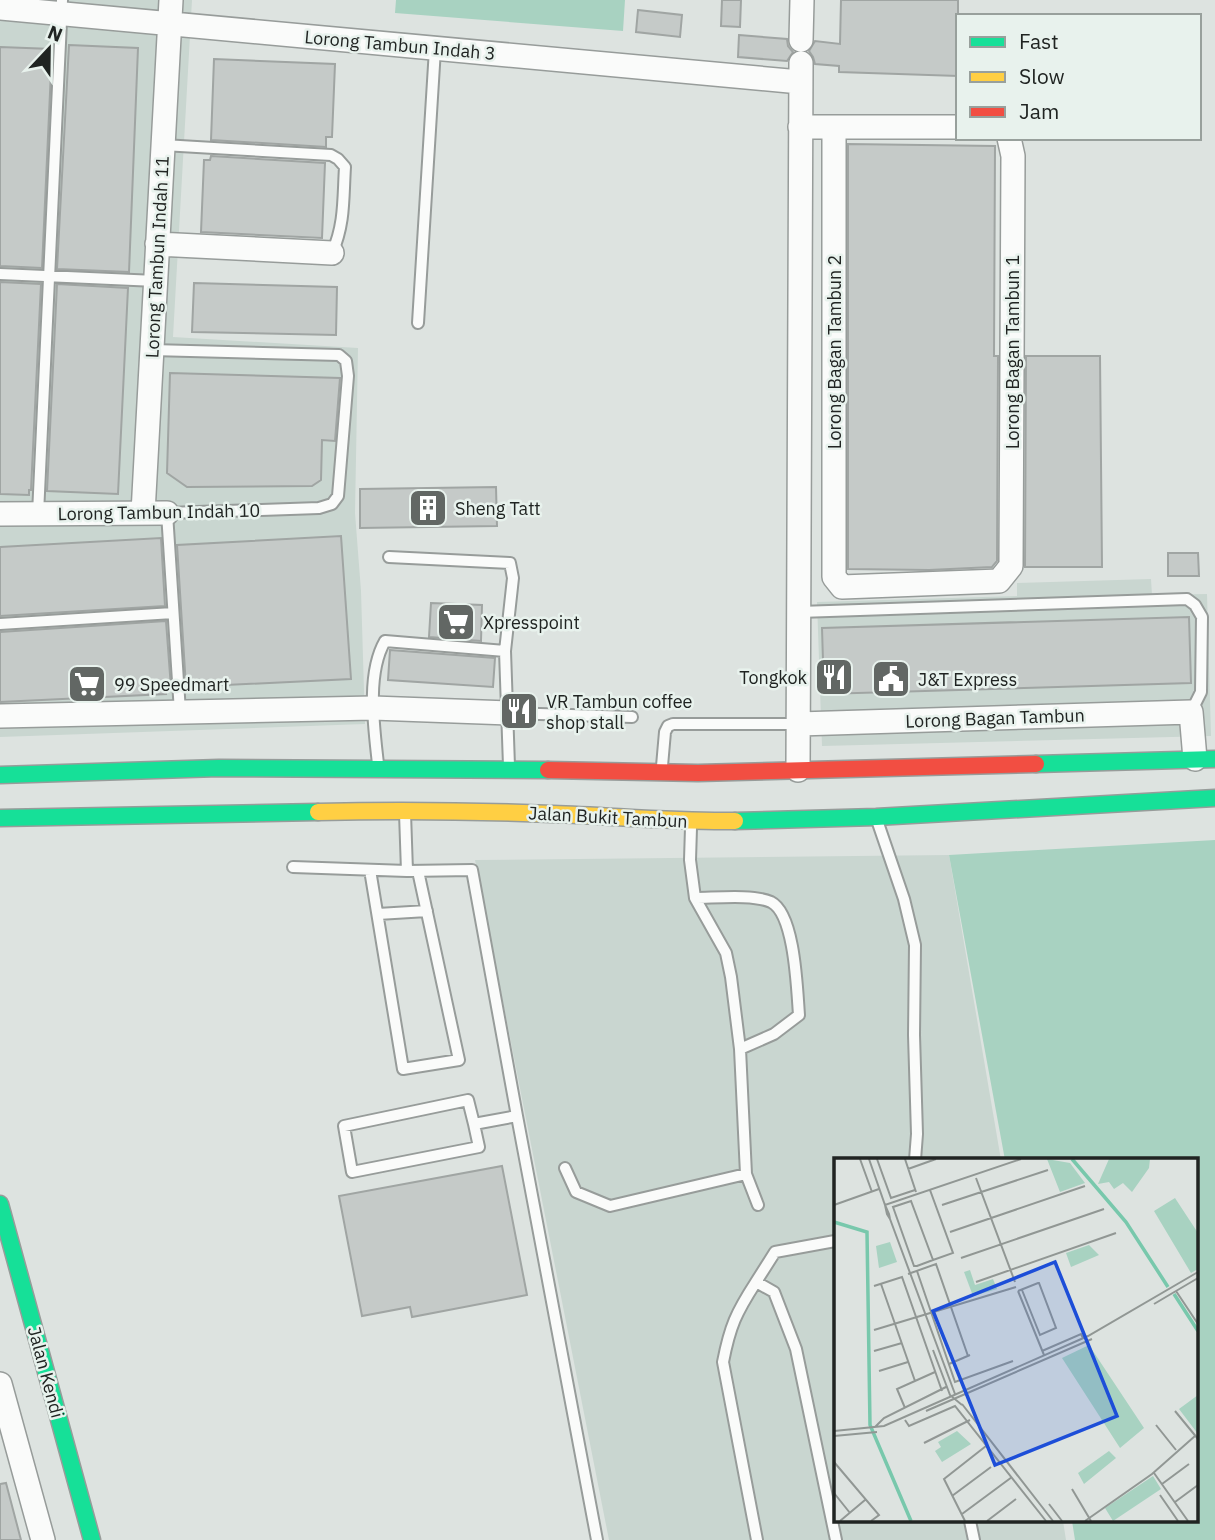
<svg xmlns="http://www.w3.org/2000/svg" width="1215" height="1540" viewBox="0 0 1215 1540" font-family="'IBM Plex Sans',sans-serif">
	<style>
		.built { fill: #c9d6d0 }
		.green { fill: #a8d2c1 }
		.building { fill: #c5cac8; stroke: #a0a5a3; stroke-width: 2 }
		.lines { fill: none; stroke-linecap: round; stroke-linejoin: round }
		.lane-casing { stroke: #979c9a; stroke-width: 14 }
		.street-casing { stroke: #979c9a; stroke-width: 26 }
		.fast-casing { stroke: #979c9a; stroke-width: 19 }
		.slow-casing { stroke: #979c9a; stroke-width: 19 }
		.jam-casing { stroke: #979c9a; stroke-width: 19 }
		.lane { stroke: #fafbfa; stroke-width: 10 }
		.street { stroke: #fafbfa; stroke-width: 23 }
		.fast { stroke: #16e098; stroke-width: 16 }
		.slow { stroke: #ffcf43; stroke-width: 16 }
		.jam { stroke: #f24e42; stroke-width: 16 }
		.labels { text-anchor: middle; dominant-baseline: central; stroke-width: 5; stroke-linejoin: round; paint-order: stroke }
		.street-label { font-size: 18px; fill: #202422; stroke: #e8f2ed }
		.poi-label { font-size: 18px; fill: #202422; stroke: #e8f2ed; text-anchor: start }
		.inset-river { fill: none; stroke: #78c8ac; stroke-width: 3.5 }
		.inset-road { fill: none; stroke: #919794; stroke-width: 2 }
		.view { fill: #1d4ed8; fill-opacity: 0.15; stroke: #1d4ed8; stroke-width: 3.5 }
		.inset-edge { fill: none; stroke: #202422; stroke-width: 3.5 }
	</style>
	<rect width="100%" height="100%" fill="#dde3e0"/>
	<path class="built" d="M0 0H192L173 337 358 348 355 513 361 591 365 724 0 737Z
		M1151 579 1152 595 1207 594 1211 736 822 746 817 602 1017 596V583Z
		M949 855 1001 1160H835V1521H1063L1066 1540H609L475 860Z"/>
	<path class="green" d="M396 0H625L623 31 395 13Z
		M1215 840V1540H1075L1072 1521H1196V1160H1005L949 855Z"/>
	<path class="building" d="M722 0H741L740 27 721 26Z
		M841 0H958V76L839 72V66L815 64 813 57 809 51 815 41 840 44Z
		M638 10 682 15 680 37 636 32Z
		M739 35 787 39 788 46 793 52 787 61 738 57Z
		M69 45 138 48 129 272 57 269Z
		M0 47 52 49 42 268 0 266Z
		M214 59 335 64 332 137H326V147L211 140Z
		M848 144 995 146 994 356H998L997 561 992 567 929 570 848 569Z
		M211 156 325 163 322 238 201 232 204 160H210Z
		M0 282 41 284 31 490H29V495L0 494Z
		M194 283 337 287 336 335 192 332Z
		M57 284 128 288 118 494 47 491Z
		M1026 356H1100L1102 567H1025Z
		M170 373 340 378 335 441 322 440 321 480 312 486 187 487 167 473Z
		M496 487 497 526 360 528V489Z
		M341 536 351 679 186 687 177 545Z
		M161 538 165 606 0 616V547Z
		M1168 553H1198L1199 576H1168Z
		M431 603 482 605 481 641 429 637Z
		M1189 617 1191 683 824 694 822 628Z
		M166 621 171 688H165L166 694 0 702V632Z
		M390 650 495 658 493 687 388 680Z
		M502 1166 527 1295 412 1317 410 1307 362 1316 339 1196Z
		M6 1483 21 1540H0V1484Z"/>
	<g class="lines">
		<defs>
			<path id="lane" d="M163 145 331 155 338 159 345 167C343 198 345 224 332 253
				M0 274 156 281
				M418 323 435 49
				M152 350 339 355 346 361 348 376 338 496 332 504 319 508 167 513 180 712
				M38 514 62 0
				M389 557 510 563 513 578 505 651
				M799 612 1187 599 1195 605 1202 617 1201 692 1191 712
				M0 624 173 613
				M509 713 632 717
				M378 764C374 727 366 674 385 641L505 651 509 766
				M662 766 665 732 668 726 673 724H799
				M405 813 407 871 472 870 517 1116 474 1124 468 1100 344 1126 352 1172 479 1147 474 1124
				M878 823 904 899 915 945 914 1035 917 1134 915 1160
				M691 828 690 860 695 898 726 953 731 977 740 1049 746 1174 758 1205
				M293 867 407 871
				M370 870 403 1069 459 1060 418 871
				M695 898C715 898 753 894 771 902 795 914 797 990 799 1015L774 1034 740 1049
				M378 914 427 911
				M517 1116 597 1540
				M565 1168 576 1192 610 1206 746 1174
				M756 1282 775 1252 835 1241
				M970 1521 974 1540
				M757 1540 723 1362C730 1326 736 1313 756 1282L774 1292 796 1349 836 1540"/>
			<path id="street" d="M0 8 800 82
				M801 40 802 0
				M800 127H958
				M834 127V577L842 587 999 581 1011 566 1013 156 1009 138
				M157 244 332 253
				M143 513 171 0
				M0 514 167 513
				M0 716 373 708 509 713
				M799 724 1191 712 1195 759
				M798 770 801 63
				M0 1384 43 1540"/>
			<path id="fast" d="M1036 764 1215 759
				M0 775 219 768 548 770
				M0 818 318 812
				M735 821 876 817 1215 798
				M0 1204 92 1540"/>
			<path id="slow" d="M318 812C397 810 475 811 553 814 614 816 674 822 735 821"/>
			<path id="jam" d="M548 770 698 773 1036 764"/>
		</defs>
		<use href="#lane" class="lane-casing"/>
		<use href="#street" class="street-casing"/>
		<use href="#fast" class="fast-casing"/>
		<use href="#slow" class="slow-casing"/>
		<use href="#jam" class="jam-casing"/>
		<use href="#lane" class="lane"/>
		<use href="#street" class="street"/>
		<use href="#fast" class="fast"/>
		<use href="#slow" class="slow"/>
		<use href="#jam" class="jam"/>
	</g>
	<defs>
		<symbol id="building-square" viewBox="-11 -11 22 22"><rect x="-9" y="-9" width="18" height="18" rx="4" fill="#626764" stroke="#e8f2ed"/><path d="M-4-6H4V6H1V3H-1V6H-4ZM-2.5-4.3h1.7v1.8h-1.7ZM.8-4.3h1.7v1.8H.8ZM-2.5-1h1.7V.8h-1.7ZM.8-1h1.7V.8H.8Z" fill="#fff"/></symbol>
		<symbol id="supermarket-square" viewBox="-11 -11 22 22"><rect x="-9" y="-9" width="18" height="18" rx="4" fill="#626764" stroke="#e8f2ed"/><path d="M-6-5.5h2.5l.6 2H6L4.5 2H-2.5L-4.4-4H-6ZM-1.5 3.2a1.3 1.3 0 1 0 .1 0ZM3 3.2a1.3 1.3 0 1 0 .1 0Z" fill="#fff"/></symbol>
		<symbol id="restaurant-square" viewBox="-11 -11 22 22"><rect x="-9" y="-9" width="18" height="18" rx="4" fill="#626764" stroke="#e8f2ed"/><path d="M-5-6h1v4h1v-4h1v4h1v-4h1v5L-1.5 .5V6h-2V.5L-5-1ZM5-6V6H3V1.5H1.5Q1.5-4 5-6Z" fill="#fff"/></symbol>
		<symbol id="civic-square" viewBox="-11 -11 22 22"><rect x="-9" y="-9" width="18" height="18" rx="4" fill="#626764" stroke="#e8f2ed"/><path d="M-.6-6.5H3V-4.5H.6V-3L4-1V1h2V6H-6V1h2V-1L-.6-3ZM-1.2 2.5V6h2.4V2.5Z" fill="#fff"/></symbol>
	</defs>
	<g fill-rule="evenodd">
		<use href="#building-square" x="406" y="486" width="44" height="44"/>
		<use href="#supermarket-square" x="434" y="600" width="44" height="44"/>
		<use href="#restaurant-square" x="812" y="655" width="44" height="44"/>
		<use href="#civic-square" x="869" y="657" width="44" height="44"/>
		<use href="#supermarket-square" x="65" y="662" width="44" height="44"/>
		<use href="#restaurant-square" x="497" y="689" width="44" height="44"/>
	</g>
	<g class="labels">
		<g class="street-label">
			<text transform="translate(400 45) rotate(5)">Lorong Tambun Indah 3</text>
			<text transform="translate(157 257) rotate(-87)">Lorong Tambun Indah 11</text>
			<text transform="translate(834 352) rotate(-90)">Lorong Bagan Tambun 2</text>
			<text transform="translate(1012 352) rotate(-90)">Lorong Bagan Tambun 1</text>
			<text transform="translate(159 512) rotate(-1)">Lorong Tambun Indah 10</text>
			<text transform="translate(995 718) rotate(-2)">Lorong Bagan Tambun</text>
			<text transform="translate(608 817) rotate(3)">Jalan Bukit Tambun</text>
			<text transform="translate(46 1372) rotate(75)">Jalan Kendi</text>
		</g>
		<g class="poi-label">
			<text x="455" y="508">Sheng Tatt</text>
			<text x="483" y="622">Xpresspoint</text>
			<text x="807" y="677" text-anchor="end">Tongkok</text>
			<text x="918" y="679">J&amp;T Express</text>
			<text x="114" y="684">99 Speedmart</text>
			<text x="546" y="701">VR Tambun coffee<tspan x="546" dy="21">shop stall</tspan></text>
		</g>
	</g>
	<g transform="translate(834 1158)">
		<rect width="364" height="364" fill="#dde3e0"/>
		<path d="M213 1 236 5 251 25 226 34ZM275 1H316L315 10 298 34 289 25 280 31 275 24 264 26ZM341 40 364 75V111L357 115 320 53ZM56 84 63 104 45 110 42 88ZM255 87 265 97 237 109 232 95ZM136 112 141 127 159 121 163 131 139 138 130 114ZM255 187 310 270 286 290 228 200ZM364 237V276L345 251ZM123 273 137 286 108 304 101 293 107 289 104 284ZM275 293 282 300 250 326 244 315ZM319 318 327 331 279 363 271 350Z" fill="#a8d2c1"/>
		<path class="inset-river" d="M238 1 292 64 334 129M0 64 33 74 36 267 77 363M340 136 364 173"/>
		<path class="inset-road" d="M26 1 38 34M35 1 51 47 187 1M43 1 57 40 81 32M71 1 82 34M74 11 102 1M142 20 181 124M96 32 119 95 99 102 83 108H80L59 49 77 43 99 102M0 47 45 31M51 47 55 56 56 61 53 56ZM108 47 214 12M56 61 121 236M116 74 251 28M127 100 270 51M83 113 121 224 179 203M74 116 102 106 134 198M142 124 282 75M47 126 81 223M40 128 68 119 108 233M184 133 204 125H205L222 170 206 177 188 132M184 133 210 197M342 133 364 166M320 146 364 120M40 172 182 129M99 192 116 237 128 247M40 193 68 185M208 193 247 176 249 180M115 206 136 197M45 213 74 204M128 246 219 363M71 250 63 231 101 214M92 253 258 181M341 253 364 281M71 262 75 268 121 248 212 363M322 267 342 292M41 269 50 260 112 229M0 273 50 268 254 178 364 114M0 278 43 274M90 285 136 262M0 304 45 357 37 363M320 315 354 363M328 326 355 306M238 331 257 363M0 335 16 355M326 337 344 363M118 338 157 309M341 344 364 327M215 346 228 363M128 356 178 319M6 363 31 342M131 363 110 321 152 288M153 363 182 341M251 363 318 316 361 278"/>
		<path class="view" d="M221 104 283 258 161 307 99 153Z"/>
		<rect width="364" height="364" class="inset-edge"/>
	</g>
	<rect x="956" y="14" width="245" height="126" fill="#e8f2ed" stroke="#98a09c" stroke-width="2"/>
	<rect x="970" y="37" width="35" height="10" fill="#16e098" stroke="#98a09c" stroke-width="2"/>
	<text x="1019" y="49" font-size="21" fill="#202422">Fast</text>
	<rect x="970" y="72" width="35" height="10" fill="#ffcf43" stroke="#98a09c" stroke-width="2"/>
	<text x="1019" y="84" font-size="21" fill="#202422">Slow</text>
	<rect x="970" y="107" width="35" height="10" fill="#f24e42" stroke="#98a09c" stroke-width="2"/>
	<text x="1019" y="119" font-size="21" fill="#202422">Jam</text>
	<g transform="translate(49 49) rotate(22)" stroke="#e8f2ed" stroke-width="5" paint-order="stroke">
	<path d="M0-5L12 26L0 18L-12 26Z" fill="#202422"/>
	<text y="-10" font-size="19" font-weight="bold" text-anchor="middle" fill="#202422">N</text>
	</g>
</svg>
